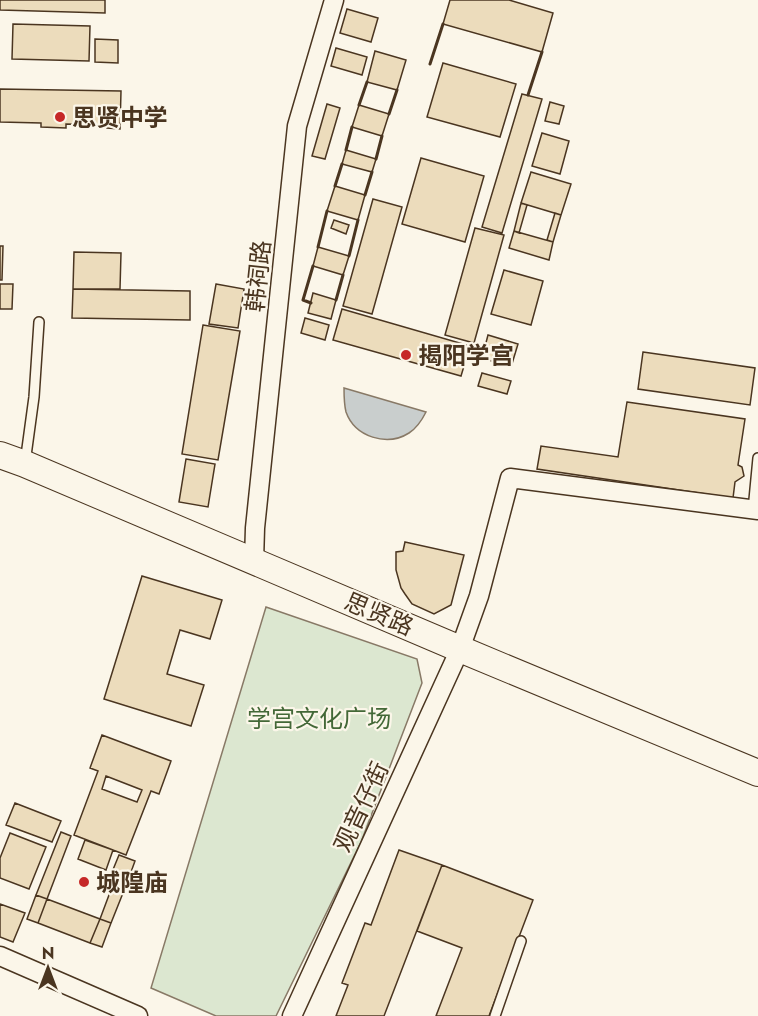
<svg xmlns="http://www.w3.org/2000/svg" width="758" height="1016" viewBox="0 0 758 1016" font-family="Jost,'Noto Sans SC',sans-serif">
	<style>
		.green { fill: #dce7d0; stroke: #887966; stroke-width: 1.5 }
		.water { fill: #c9cecd; stroke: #887966; stroke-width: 1.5 }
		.building { fill: #ecdcbc; stroke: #4a3520; stroke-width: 1.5; fill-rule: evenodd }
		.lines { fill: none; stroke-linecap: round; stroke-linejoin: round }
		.lane-casing { stroke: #4a3520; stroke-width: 12 }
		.street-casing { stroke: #4a3520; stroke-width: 21 }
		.secondary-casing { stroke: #4a3520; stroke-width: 28 }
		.lane { stroke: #fbf6e9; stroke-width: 9 }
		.street { stroke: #fbf6e9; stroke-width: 18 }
		.secondary { stroke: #fbf6e9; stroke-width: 26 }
		.wall { stroke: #4a3520; stroke-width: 3 }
		.poi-dot { fill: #c62828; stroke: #fbf6e9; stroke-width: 2 }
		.labels { text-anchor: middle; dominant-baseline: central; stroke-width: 4.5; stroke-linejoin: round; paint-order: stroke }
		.poi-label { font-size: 24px; font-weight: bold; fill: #4a3520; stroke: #fbf6e9; text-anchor: start }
		.street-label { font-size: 24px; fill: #4a3520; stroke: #fbf6e9 }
		.park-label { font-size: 24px; fill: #436837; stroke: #fbf6e9 }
	</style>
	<rect width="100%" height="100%" fill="#fbf6e9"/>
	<path class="green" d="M266 607 417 659 422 683 361 842 276 1016H216L151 988Z"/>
	<path class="water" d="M344 388 426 412C422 420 417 428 409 433 387 447 355 437 346 412 344 404 344 396 344 388Z"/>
	<path class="building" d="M0 0H105V13L0 10Z
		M450 0H509L553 13 542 52 443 24Z
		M347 9 378 18 371 42 340 33Z
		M13 24 90 26 89 61 12 59Z
		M95 39 118 40V63L95 62Z
		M336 48 367 57 362 75 331 66Z
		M375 51 406 60 397 90 367 82Z
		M443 63 516 84 500 137 427 117Z
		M0 89 121 91 120 129 107 128V125L66 124V128L41 127V123L0 122Z
		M522 94 542 99 502 233 482 227Z
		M550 102 564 106 559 124 545 121Z
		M327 104 340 108 325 159 312 156Z
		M359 105 389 114 382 136 352 127Z
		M542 133 569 141 560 174 532 166Z
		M346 150 376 159 372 172 342 164Z
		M421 158 484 176 465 242 402 224Z
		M531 172 571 184 561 215 521 203Z
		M335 186 365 195 358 220 327 211Z
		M373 199 402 207 372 314 343 306Z
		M521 203 527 205 519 233 514 231Z
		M555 213 561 215 553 242 547 240Z
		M334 220 349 225 346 234 331 228Z
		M475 228 504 235 474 343 445 335Z
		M514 231 553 242 549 260 509 248Z
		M0 246H3L2 280H0Z
		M318 247 349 256 343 275 313 266Z
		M74 252 121 253 120 289H73Z
		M504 270 543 281 531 325 491 314Z
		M0 284H13L12 309H0Z
		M216 284 244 289 238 328 209 324Z
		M73 289 190 291V320L72 318Z
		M313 293 336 300 331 319 308 313Z
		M342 309 470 346 461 376 333 340Z
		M305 318 329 325 325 340 301 333Z
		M203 325 240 331 218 460 182 454Z
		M488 335 518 344 511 367 482 358Z
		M643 352 755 368 750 405 638 389Z
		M482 373 511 381 507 394 478 386Z
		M627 402 745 419 738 465 742 467 744 476 735 482 733 498 537 469 541 446 618 457Z
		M186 459 215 464 208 507 179 502Z
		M405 542 464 555 451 605 434 614 412 604 405 594 401 588 396 570V552L403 551Z
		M142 576 222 600 210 639 180 630 167 674 204 685 191 726 104 699Z
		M102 735 171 761 159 794 151 791 126 855 74 835 98 771 90 768ZM106 776 142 790 137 802 102 789Z
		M15 803 61 821 52 842 6 825Z
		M61 832 71 836 47 899 36 895Z
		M10 833 46 847 29 889 0 878V858Z
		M85 840 113 850 106 870 78 859Z
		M399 850 442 865 384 1016H336L348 985 342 983 365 923 371 925Z
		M119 855 135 861 127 883 110 877Z
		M442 865 533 900 489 1016H436L462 948 417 931Z
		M115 879 127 883 111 923 100 919Z
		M36 895 47 899 38 923 27 919Z
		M47 899 100 919 90 943 38 923Z
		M0 904 25 913 13 942 0 937Z
		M100 919 111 923 102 947 90 943Z"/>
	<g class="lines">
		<defs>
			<path id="lane" d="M25 463 34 397 39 322
				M753 510 758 458
				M495 1016 521 941"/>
			<path id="street" d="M254 561 255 528 297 126 334 0
				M0 956 138 1016
				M292 1016 460 649 479 596 510 478 758 510"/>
			<path id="secondary" d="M0 455 25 464 460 649 758 773"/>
		</defs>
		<use href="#lane" class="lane-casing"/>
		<use href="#street" class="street-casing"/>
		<use href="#secondary" class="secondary-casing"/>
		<use href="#lane" class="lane"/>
		<use href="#street" class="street"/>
		<use href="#secondary" class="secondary"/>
		<path class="wall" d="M430 64 443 24
			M528 95 542 52
			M359 105 367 82
			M389 114 397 90
			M346 150 352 127
			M376 159 382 136
			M335 186 342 164
			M365 195 372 172
			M318 247 327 211
			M349 256 358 220
			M336 300 343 275
			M311 303 303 300 313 266"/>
	</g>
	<g class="poi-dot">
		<circle cx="60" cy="117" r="6"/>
		<circle cx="406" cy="355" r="6"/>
		<circle cx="84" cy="882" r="6"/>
	</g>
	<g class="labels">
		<g class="poi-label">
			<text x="72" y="117">思贤中学</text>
			<text x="418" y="355">揭阳学宫</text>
			<text x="96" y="882">城隍庙</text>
		</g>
		<g class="street-label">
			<text transform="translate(258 276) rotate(-84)">韩祠路</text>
			<text transform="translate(379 614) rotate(23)">思贤路</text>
			<text transform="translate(361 807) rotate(-65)">观音仔街</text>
		</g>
		<g class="park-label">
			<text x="319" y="718">学宫文化广场</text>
		</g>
	</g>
	<g transform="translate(48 968)" stroke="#fbf6e9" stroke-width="4.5" paint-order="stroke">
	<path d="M0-4.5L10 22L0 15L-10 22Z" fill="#4a3520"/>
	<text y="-9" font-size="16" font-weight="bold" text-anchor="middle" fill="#4a3520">N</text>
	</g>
</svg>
